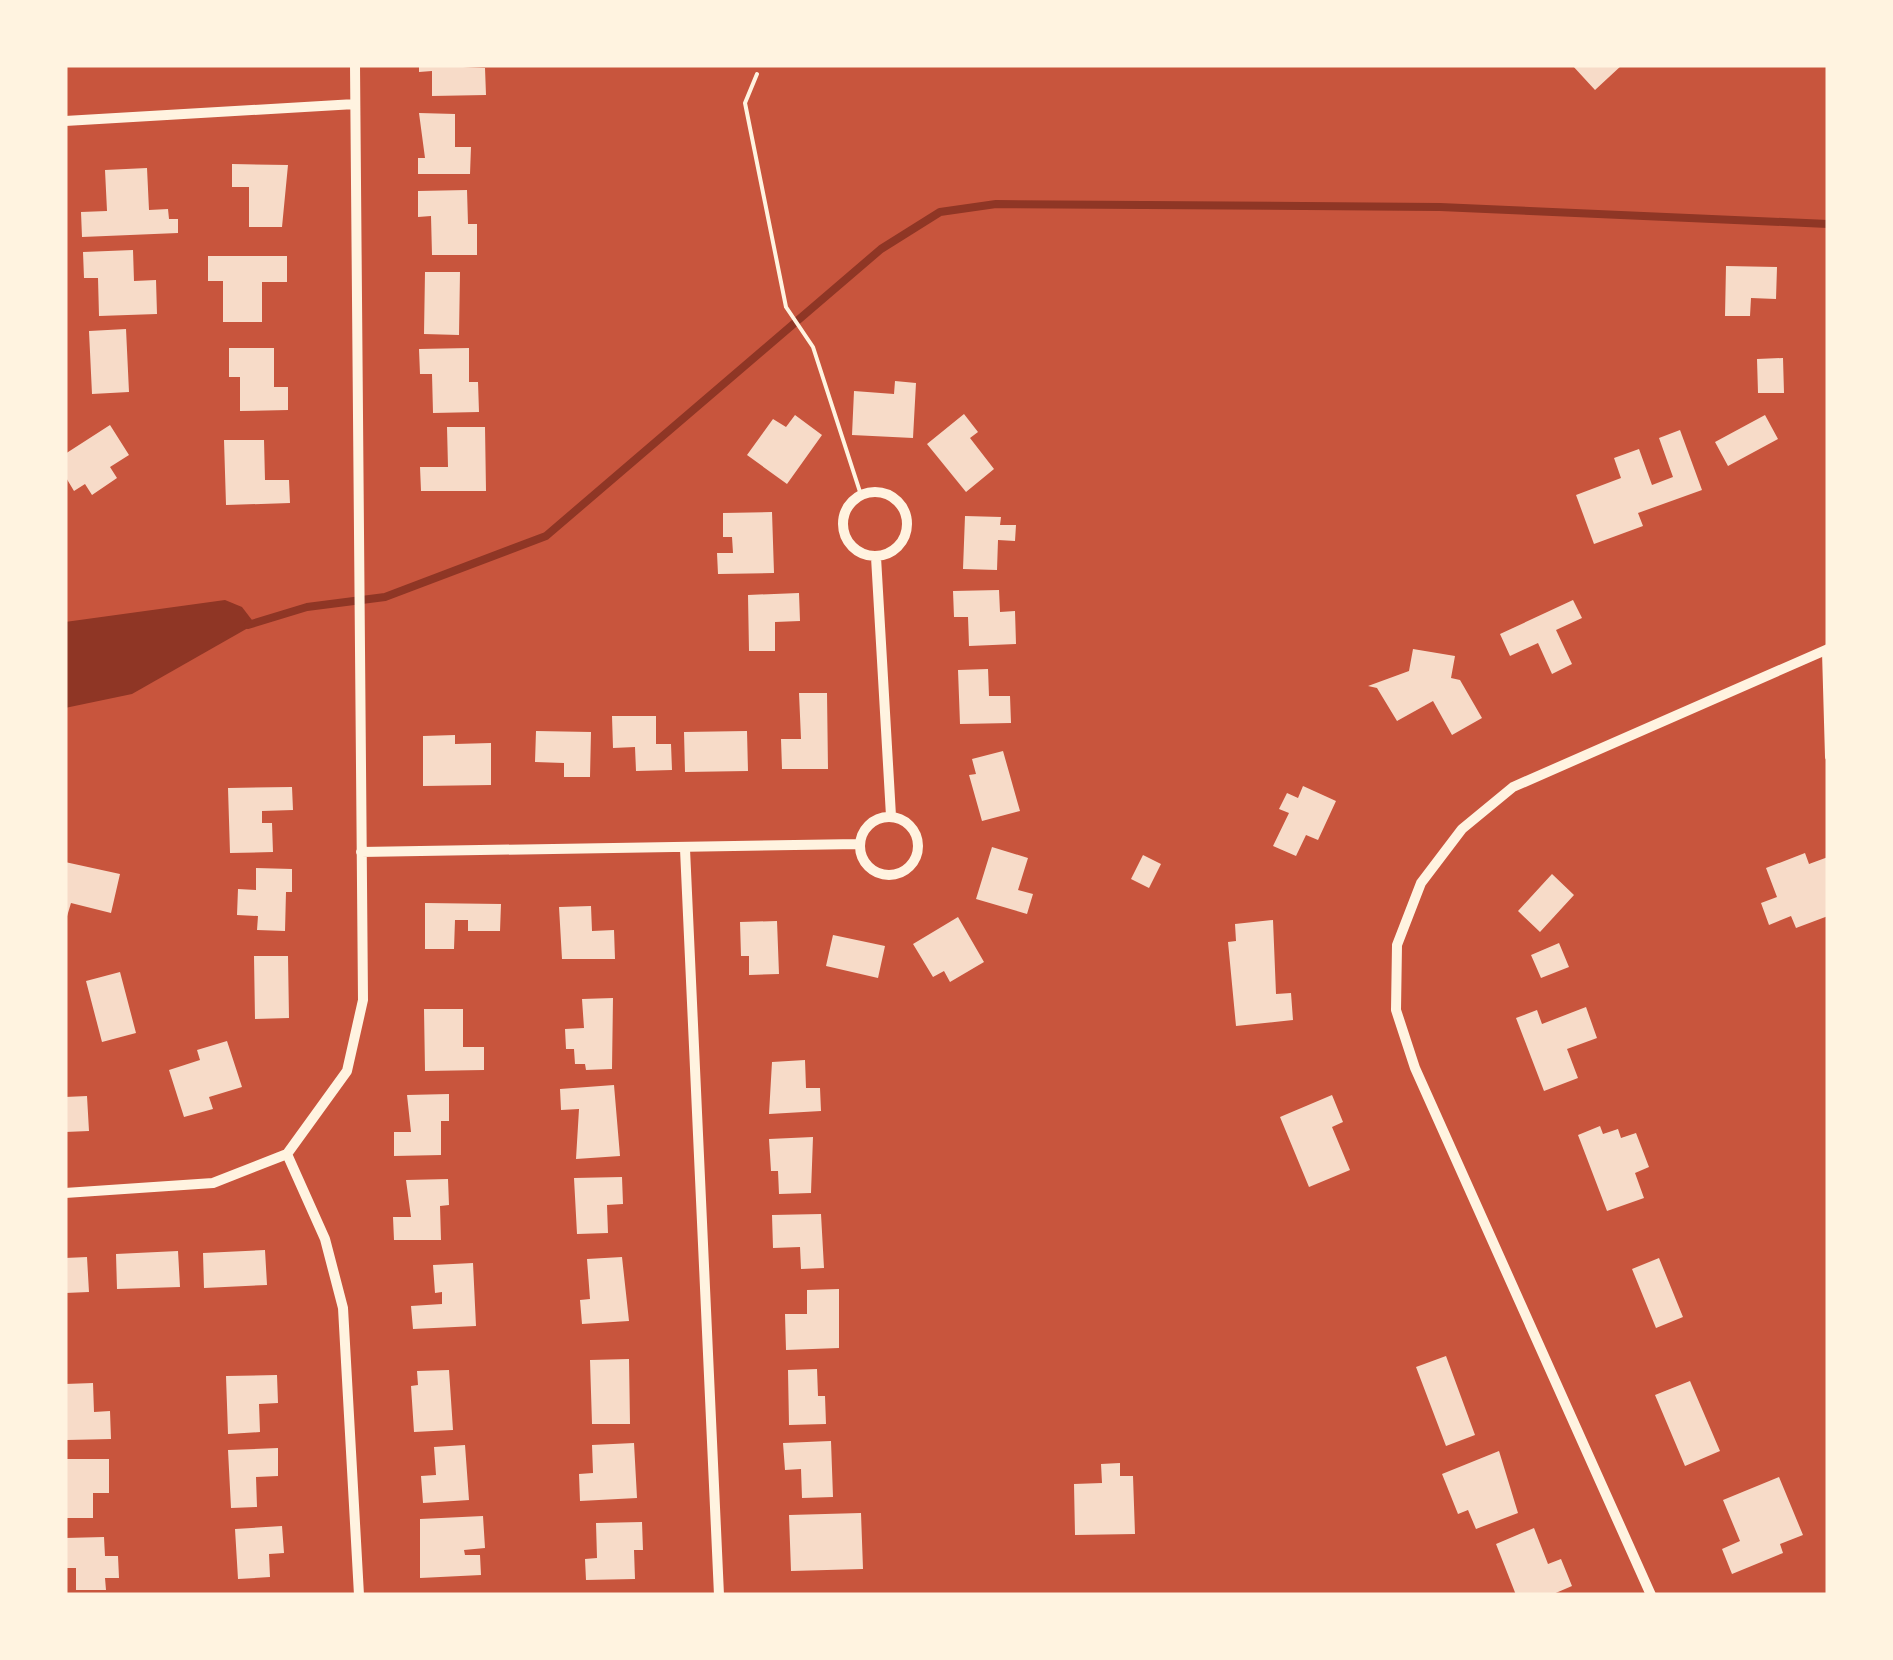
<svg xmlns="http://www.w3.org/2000/svg" width="1893" height="1660" viewBox="0 0 1893 1660" font-family="Barlow,sans-serif">
	<style>
		.water { fill: #8f3625 }
		.lines { fill: none; stroke-linecap: round; stroke-linejoin: round }
		.stream { stroke: #8f3625; stroke-width: 8 }
		.building { fill: #f7dbc8 }
		.path { stroke: #fff3e0; stroke-width: 4 }
		.service { stroke: #fff3e0; stroke-width: 6 }
		.minor { stroke: #fff3e0; stroke-width: 10 }
	</style>
	<rect width="100%" height="100%" fill="#c8553d"/>
	<path class="water" d="M225 600 242 607 255 624 132 694 65 708V622Z"/>
	<g class="lines">
		<path class="stream" d="M248 625 307 607 385 597 546 536 881 249 940 212 996 204 1440 207 1828 224"/>
	</g>
	<path class="building" d="M419 65 485 68 486 95 432 96V71L419 72Z
		M1572 65H1622L1595 90Z
		M419 113 455 114V147H471L470 174H418V158H425Z
		M232 164 288 165 282 227H249V187H232Z
		M147 168 149 210 168 209 169 219H178V233L82 237 81 212 107 211 105 170Z
		M467 190 468 224H477V255H432L431 216 418 217V191Z
		M133 250 134 281 156 280 157 314 99 316 98 278H84L83 252Z
		M208 256H287V282H262V322H223V281H208Z
		M1726 266 1777 267 1776 299 1751 298 1750 316H1725Z
		M425 272H460L459 335 424 334Z
		M126 329 129 392 92 394 89 331Z
		M229 348H274V387H288V410L240 411V377H229Z
		M469 348V382H478L479 412 433 413 432 374H420L419 349Z
		M1783 358 1784 393H1758L1757 359Z
		M895 381 916 383 913 438 852 435 854 391 894 394Z
		M964 414 978 432 970 438 994 469 966 492 927 444Z
		M795 415 822 435 787 484 747 455 773 419 786 427Z
		M1765 415 1778 439 1728 466 1715 442Z
		M110 425 129 455 110 467 117 478 92 495 85 484 74 491 65 476V454Z
		M447 427H485L486 491H421L420 467H448Z
		M1680 430 1702 490 1638 513 1643 526 1594 544 1576 495 1621 478 1614 458 1639 449 1652 485 1673 477 1659 438Z
		M224 440H264L265 480H289L290 503 226 505Z
		M772 512 774 573 718 574 717 553H733L732 537H723V513Z
		M965 516 1001 517 1000 525H1016L1015 541 998 540 997 570 963 569Z
		M999 590 1000 612 1015 611 1016 644 969 646 968 617H954L953 591Z
		M799 593 800 621 775 622V651H749L748 595Z
		M1573 600 1582 618 1556 630 1572 664 1552 674 1538 643 1510 656 1500 634Z
		M1413 649 1455 656 1451 678 1460 680 1482 718 1452 735 1433 701 1397 721 1377 688 1368 686 1409 671Z
		M988 669 989 696H1010L1011 723 960 724 958 670Z
		M799 693H827L828 769H782L781 739H801Z
		M612 716H656V744H671L672 770 636 771 635 747 613 748Z
		M536 731 591 732 590 777H564V763L535 762Z
		M747 731 748 771 685 772 684 732Z
		M455 735V744L491 743V785L423 786V736Z
		M1003 751 1020 811 982 821 969 775 976 774 972 759Z
		M1303 786 1336 801 1318 840 1306 835 1296 856 1273 846 1289 813 1279 809 1287 793 1298 798Z
		M292 787 293 810 262 811V823H272L273 852 230 853 228 788Z
		M992 847 1028 858 1018 890 1033 894 1027 914 976 899Z
		M1805 853 1809 864 1828 857V916L1796 928 1791 916 1769 925 1761 903 1777 897 1766 868Z
		M1143 855 1161 864 1149 888 1131 879Z
		M65 862 120 874 111 913 71 903 65 923Z
		M256 868 292 869V892H286L285 931 257 930 258 916 237 915 238 889 256 890Z
		M1552 874 1574 895 1540 932 1518 911Z
		M425 903 501 904 500 931H468V920H455L454 949H425Z
		M591 906 592 931 614 930 615 959H562L559 907Z
		M958 917 984 962 950 982 944 971 933 977 913 944Z
		M1273 920 1276 994 1291 993 1293 1020 1236 1026 1228 942 1236 941 1235 924Z
		M777 921 779 974 749 975V956H741L740 922Z
		M833 935 885 946 878 978 826 966Z
		M1559 943 1569 967 1541 978 1531 955Z
		M254 956H288L289 1018 255 1019Z
		M120 972 136 1033 102 1042 86 981Z
		M613 998 612 1069 586 1070 585 1064H575L574 1049H566L565 1029 584 1028 582 999Z
		M1586 1007 1597 1038 1567 1049 1578 1078 1544 1091 1516 1018 1537 1010 1542 1024Z
		M424 1009H463V1047H484V1070L425 1071Z
		M227 1041 242 1087 209 1097 213 1109 184 1117 169 1070 200 1060 197 1050Z
		M805 1060 806 1088H820L821 1111 769 1114 772 1062Z
		M614 1085 620 1156 576 1159 579 1109 561 1110 560 1089Z
		M449 1094V1121H441V1155L394 1156V1132H411L407 1095Z
		M1332 1095 1343 1122 1332 1127 1350 1170 1309 1187 1280 1117Z
		M87 1096 89 1131 65 1132V1097Z
		M1600 1126 1603 1134 1618 1129 1621 1138 1636 1133 1649 1167 1635 1173 1644 1198 1607 1211 1578 1135Z
		M813 1137 811 1193 779 1194 778 1171H771L769 1139Z
		M622 1177 623 1204 607 1205 608 1233 577 1234 574 1178Z
		M448 1179 449 1205 440 1206 441 1240H394L393 1217H411L406 1180Z
		M821 1214 824 1268 801 1269 800 1247 773 1248 772 1215Z
		M265 1250 267 1285 204 1288 203 1253Z
		M178 1251 180 1287 117 1289 116 1254Z
		M87 1257 89 1292 65 1293V1258Z
		M622 1257 629 1321 582 1324 580 1300 590 1299 587 1259Z
		M1659 1258 1683 1317 1656 1328 1632 1269Z
		M473 1263 476 1326 413 1329 411 1306 442 1304V1292L435 1293 433 1265Z
		M839 1289V1348L786 1350 785 1314H807V1290Z
		M1446 1356 1475 1435 1446 1446 1416 1367Z
		M629 1359 630 1424H592L590 1360Z
		M817 1369 818 1396H825L826 1424 789 1425 788 1370Z
		M449 1370 453 1430 414 1432 411 1386 418 1385 417 1371Z
		M277 1375 278 1403 259 1404 260 1432 228 1434 226 1376Z
		M1690 1381 1720 1451 1685 1466 1655 1395Z
		M93 1383 94 1412 110 1411 111 1439 67 1440 65 1384Z
		M831 1441 833 1497 802 1498 801 1469 785 1470 783 1443Z
		M634 1443 637 1498 580 1501 579 1474 593 1473 592 1445Z
		M465 1445 469 1500 423 1503 421 1476 436 1475 434 1447Z
		M278 1448V1476L256 1477 257 1507 231 1508 228 1450Z
		M1499 1451 1518 1513 1476 1529 1468 1510 1458 1514 1442 1474Z
		M65 1459H109V1493H93V1518H65Z
		M1120 1463V1476H1133L1135 1534 1075 1535 1074 1484 1102 1483 1101 1464Z
		M1779 1477 1803 1535 1780 1544 1783 1553 1732 1574 1722 1549 1740 1541 1723 1500Z
		M861 1513 863 1569 791 1571 789 1515Z
		M483 1516 485 1548 464 1550 465 1555H480L481 1575 420 1578V1519Z
		M642 1522 643 1550H634L635 1579 586 1580 585 1559 597 1558 596 1523Z
		M282 1526 284 1553 269 1554 270 1577 238 1579 235 1529Z
		M1534 1528 1548 1564 1561 1559 1572 1586 1551 1595H1516L1496 1544Z
		M104 1537 105 1556H118L119 1578H105L106 1590H76V1568H65V1538Z"/>
	<g class="lines">
		<path class="path" d="M757 74 745 103 786 307 813 347 861 495"/>
		<path class="service" d="M1825 652 1828 757"/>
		<path class="minor" d="M65 121 355 104
			M843 524a32 32 0 1 1 64 0a32 32 0 1 1-64 0Z
			M876 557 891 816
			M860 846a29 29 0 1 1 58 0a29 29 0 1 1-58 0Z
			M685 849 719 1595
			M361 852 859 844
			M287 1154 325 1239 343 1308 359 1595
			M65 1193 213 1183 287 1154 347 1071 363 1000 355 65
			M1651 1595 1415 1068 1396 1010 1397 945 1421 883 1462 829 1513 787 1828 649"/>
	</g>
	<rect width="1893" height="1660" fill="none" stroke="#fff3e0" stroke-width="135"/>
</svg>
